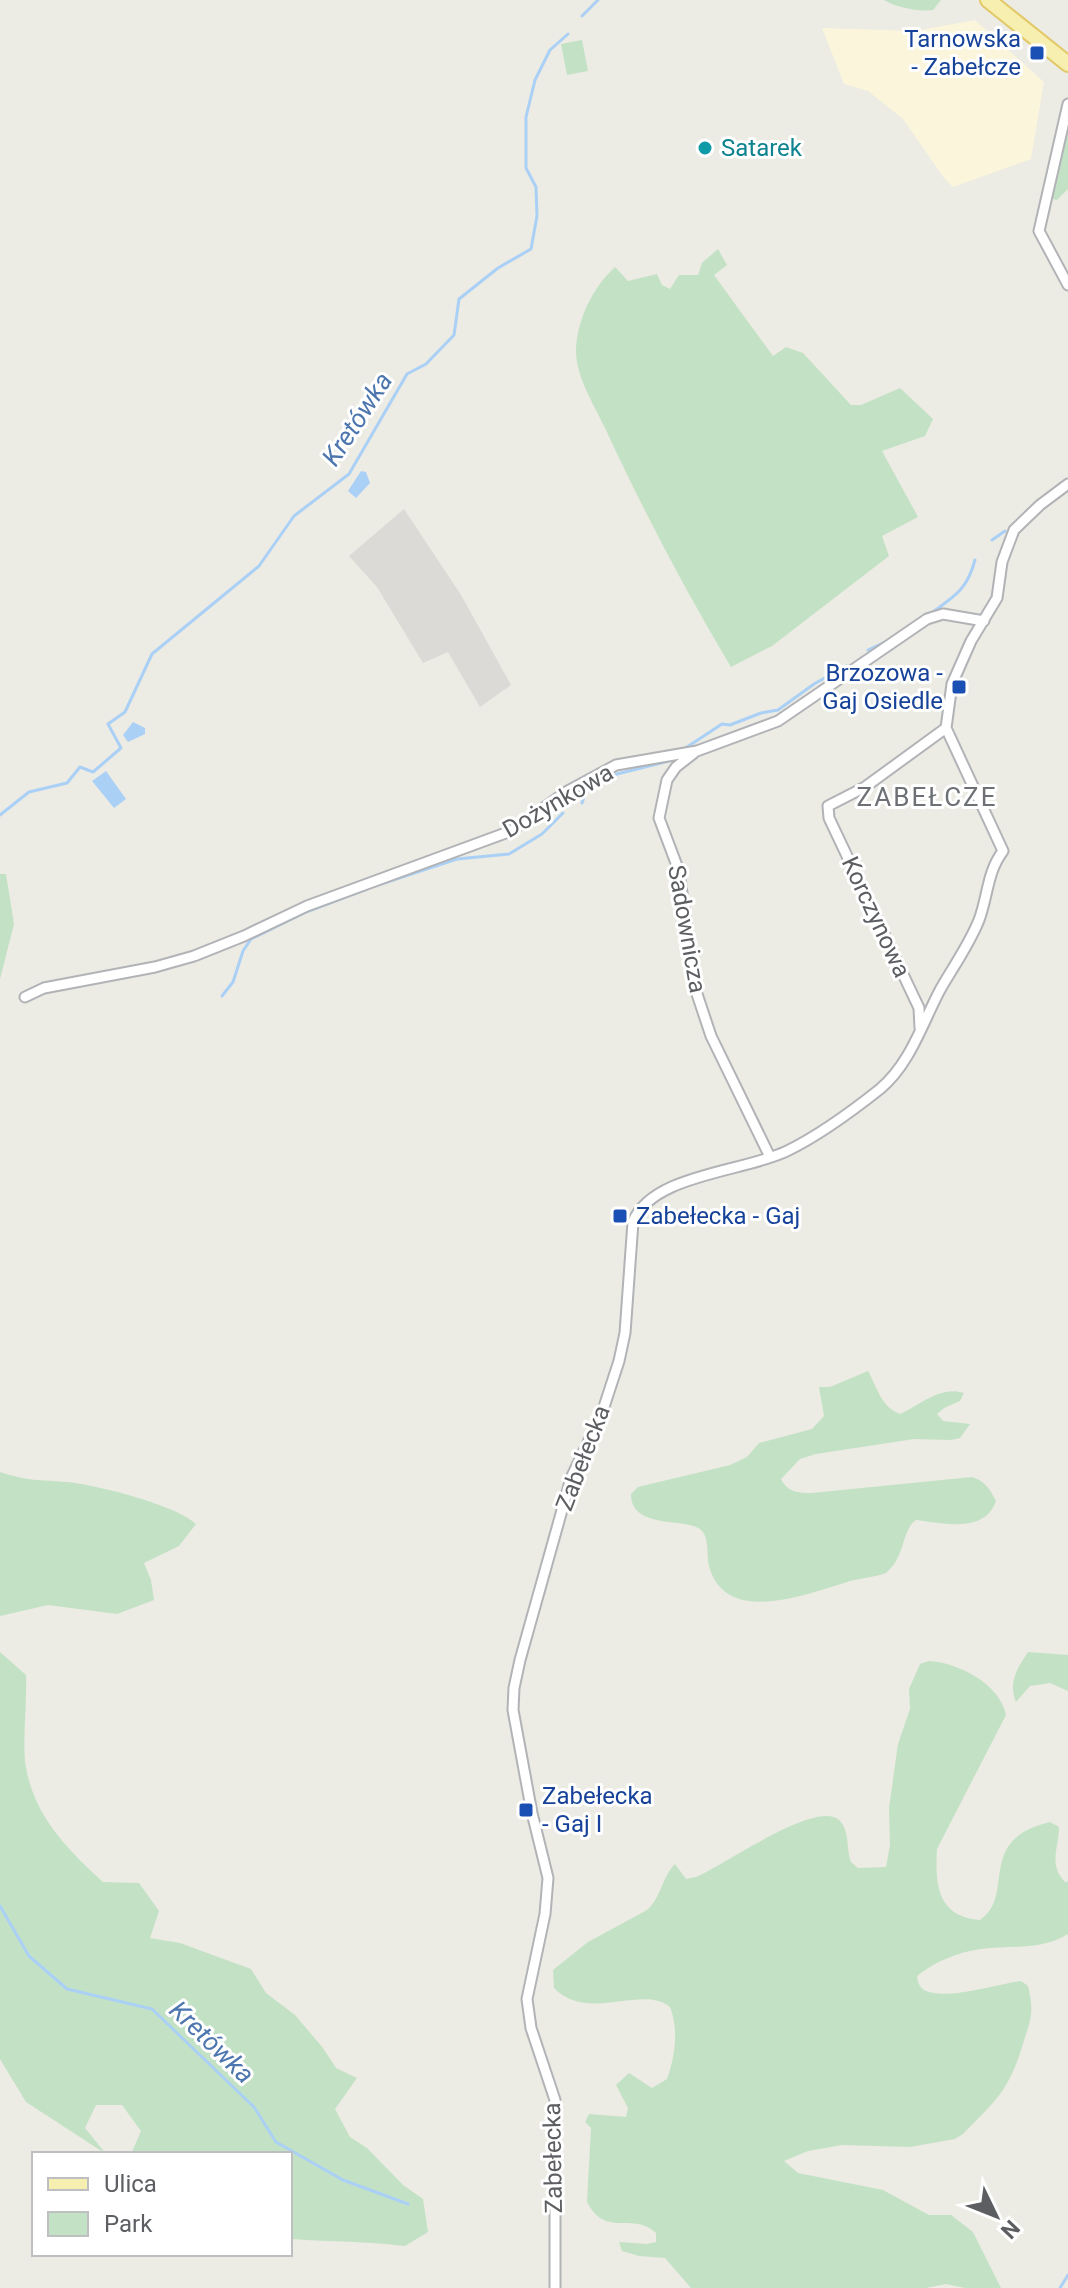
<svg xmlns="http://www.w3.org/2000/svg" width="1068" height="2288" viewBox="0 0 1068 2288" font-family="Roboto,sans-serif">
	<style>
		.commercial { fill: #faf5db }
		.industrial { fill: #dbdad6 }
		.green { fill: #c3e2c5 }
		.water { fill: #abd0f6 }
		.lines { fill: none; stroke-linecap: round; stroke-linejoin: round }
		.stream { stroke: #abd0f6; stroke-width: 3 }
		.minor-casing { stroke: #b1b3b7; stroke-width: 13 }
		.primary-casing { stroke: #e2c867; stroke-width: 18 }
		.minor { stroke: #fff; stroke-width: 9 }
		.primary { stroke: #f6efaf; stroke-width: 14 }
		.transit-dot { fill: #1a4fb4; stroke: #fff; stroke-width: 3 }
		.culture-dot { fill: #0f9aa8; stroke: #fff; stroke-width: 3 }
		.labels { text-anchor: middle; dominant-baseline: central; stroke-width: 6; stroke-linejoin: round; paint-order: stroke }
		.transit-label { font-size: 24px; fill: #164399; stroke: #fff; text-anchor: end }
		.culture-label { font-size: 24px; fill: #0d838f; stroke: #fff; text-anchor: start }
		.street-label { font-size: 24px; fill: #5c5e62; stroke: #fff }
		.water-label { font-size: 26px; font-style: italic; fill: #4d76ae; stroke: #fff }
		.neighbourhood-label { font-size: 26px; letter-spacing: 2px; fill: #6d7074; stroke: #fff }
	</style>
	<rect width="100%" height="100%" fill="#ecebe4"/>
	<path class="commercial" d="M975 20 1044 82 1031 159 953 187 944 178 903 119 868 91 844 84 822 28 915 31Z"/>
	<path class="industrial" d="M404 509 461 595 511 685 480 707 448 652 423 663 377 587 349 556Z"/>
	<path class="green" d="M884 0H941L933 10C918 12 896 7 884 0Z
		M582 40 588 71 567 75 561 44Z
		M1068 127V189L1057 200 1052 199Z
		M718 249 727 265 714 275 773 356 786 347 803 353 851 405H861L900 388 933 419 925 436 882 451 918 517 882 536 889 556 772 646 731 667C685 590 643 510 605 428 594 404 575 376 576 348 578 318 593 287 615 267L628 281 657 274 662 285 670 289 679 275H698L702 263Z
		M0 874H6L14 924 0 979Z
		M868 1371C877 1387 881 1407 900 1414 920 1405 941 1385 964 1393L960 1401 944 1408 937 1414 943 1421 970 1424 960 1438 951 1440 914 1439 816 1454 800 1459 781 1479C787 1492 798 1493 812 1493L972 1477C985 1481 990 1489 996 1501 985 1534 942 1523 916 1520 901 1531 906 1556 886 1573 872 1578 858 1578 844 1583 804 1595 725 1626 709 1566 706 1553 711 1533 696 1527 677 1519 631 1527 631 1494L638 1487 730 1465 747 1457 759 1443 812 1429 824 1416 819 1387H830Z
		M0 1472C27 1481 40 1480 67 1482 97 1485 176 1505 196 1524L179 1546 144 1563 151 1580 154 1600 117 1614 48 1605 0 1616Z
		M0 1652 26 1675C27 1701 23 1737 25 1761 32 1814 66 1848 103 1882L139 1883 159 1911 150 1938 180 1943 251 1969 266 1993 295 2015 323 2048 336 2068 357 2078 335 2109 350 2137 367 2148 403 2185 423 2199 428 2232 405 2246C368 2241 330 2242 292 2239L290 2154H131L141 2131 122 2105H96L85 2128 106 2154 26 2102 0 2059Z
		M1028 1652 1068 1655V1691L1050 1683 1030 1686 1016 1702C1008 1682 1017 1669 1028 1652Z
		M929 1661C959 1663 1000 1684 1006 1715L937 1849C935 1884 937 1917 980 1920 1017 1895 974 1840 1050 1822L1059 1827C1059 1847 1048 1865 1065 1882H1068V1934C1040 1951 1011 1945 981 1949 958 1952 934 1962 917 1976 918 1982 919 1988 926 1991 949 2000 996 1984 1021 1981L1028 1986C1035 2015 1030 2020 1022 2047 1008 2092 995 2101 963 2134L955 2139 910 2147 842 2145 808 2151 784 2161 798 2173 883 2190 929 2215H951L973 2232 1001 2288H965L946 2284 926 2288H691L665 2258 639 2256 622 2251 619 2242 647 2244 656 2242V2233C633 2211 606 2239 587 2202L591 2128 585 2122 589 2114 626 2117 628 2108 616 2085 629 2073 652 2088 667 2079C675 2057 679 2029 670 2007 643 1984 588 2023 554 1988L553 1970 588 1942 647 1910C661 1898 662 1877 675 1864L686 1879 696 1877C721 1867 816 1799 839 1820 850 1830 846 1849 851 1862L858 1868 886 1867 890 1845 889 1808 898 1744 910 1709 909 1689 920 1664Z"/>
	<path class="water" d="M361 471 366 472 370 483 356 498 348 491Z
		M133 722 145 728V734L128 742 123 735Z
		M106 771 126 799 114 808 92 781Z"/>
	<g class="lines">
		<path class="stream" d="M582 16 598 0
			M992 540 1005 531
			M930 614C955 596 967 590 975 560
			M868 650 887 641
			M684 749 722 724 730 725 761 713 778 710 814 684 846 666
			M582 803 587 788 613 775 669 761
			M0 815 29 792 67 783 80 767 93 772 121 748 108 724 125 712 152 654 259 566 294 516 349 474 407 374 426 364 454 335 459 299 498 268 531 249 537 216 536 187 526 168V117L535 80 550 50 568 34
			M375 886 457 859 509 854 542 834 563 813
			M222 996 233 982 243 951 251 939 306 912 367 889
			M0 1906 29 1956 67 1989 152 2009 254 2107 276 2142 343 2180 408 2204
			M1060 2288 1068 2275"/>
		<defs>
			<path id="minor" d="M1068 104 1039 231 1068 285
				M694 753 676 767 667 780 659 818 679 871 695 988 711 1036 770 1157
				M25 997 44 988 155 967 194 956 244 936 307 906 511 831 566 792 616 765 697 751 778 721 927 619 943 614 984 621
				M920 1028 919 1008 829 818 828 806 865 787 946 728 952 684 971 641 997 598 1002 562 1014 530 1040 505 1068 484
				M555 2288V2100L531 2028 527 1999 545 1914 548 1878 532 1813 513 1710 514 1688 520 1660 571 1478 602 1413 619 1361 625 1333 633 1222C652 1174 744 1172 787 1151 820 1135 851 1112 880 1089 910 1064 922 1024 940 990 953 967 969 945 979 920 988 896 987 872 1003 851L946 728"/>
			<path id="primary" d="M988 0 1068 64"/>
		</defs>
		<use href="#minor" class="minor-casing"/>
		<use href="#primary" class="primary-casing"/>
		<use href="#minor" class="minor"/>
		<use href="#primary" class="primary"/>
	</g>
	<g class="transit-dot">
		<rect x="1029" y="45" width="16" height="16" rx="4"/>
		<rect x="951" y="679" width="16" height="16" rx="4"/>
		<rect x="612" y="1208" width="16" height="16" rx="4"/>
		<rect x="518" y="1802" width="16" height="16" rx="4"/>
	</g>
	<circle class="culture-dot" cx="705" cy="148" r="8"/>
	<g class="labels">
		<g class="transit-label">
			<text x="1021" y="39">Tarnowska<tspan x="1021" dy="28">- Zabełcze</tspan></text>
			<text x="943" y="673">Brzozowa -<tspan x="943" dy="28">Gaj Osiedle</tspan></text>
			<text x="636" y="1216" text-anchor="start">Zabełecka - Gaj</text>
			<text x="542" y="1796" text-anchor="start">Zabełecka<tspan x="542" dy="28">- Gaj I</tspan></text>
		</g>
		<g class="culture-label">
			<text x="721" y="148">Satarek</text>
		</g>
		<g class="street-label">
			<text transform="translate(558 801) rotate(-30)">Dożynkowa</text>
			<text transform="translate(876 917) rotate(65)">Korczynowa</text>
			<text transform="translate(687 929) rotate(80)">Sadownicza</text>
			<text transform="translate(583 1458) rotate(-69)">Zabełecka</text>
			<text transform="translate(553 2158) rotate(-91)">Zabełecka</text>
		</g>
		<g class="water-label">
			<text transform="translate(357 419) rotate(-57)">Kretówka</text>
			<text transform="translate(212 2042) rotate(44)">Kretówka</text>
		</g>
		<g class="neighbourhood-label">
			<text x="927" y="797">ZABEŁCZE</text>
		</g>
	</g>
	<rect x="32" y="2152" width="260" height="104" fill="#ffffff" stroke="#bebfc0" stroke-width="2"/>
	<rect x="48" y="2178" width="40" height="12" fill="#f6efaf" stroke="#bebfc0" stroke-width="2"/>
	<text x="104" y="2192" font-size="24" fill="#5c5e62">Ulica</text>
	<rect x="48" y="2212" width="40" height="24" fill="#c3e2c5" stroke="#bebfc0" stroke-width="2"/>
	<text x="104" y="2232" font-size="24" fill="#5c5e62">Park</text>
	<g transform="translate(996 2216) rotate(133)" stroke="#ffffff" stroke-width="6" paint-order="stroke">
	<path d="M0-6L14 30L0 20L-14 30Z" fill="#5c5e62"/>
	<text y="-12" font-size="22" font-weight="bold" text-anchor="middle" fill="#5c5e62">N</text>
	</g>
</svg>
